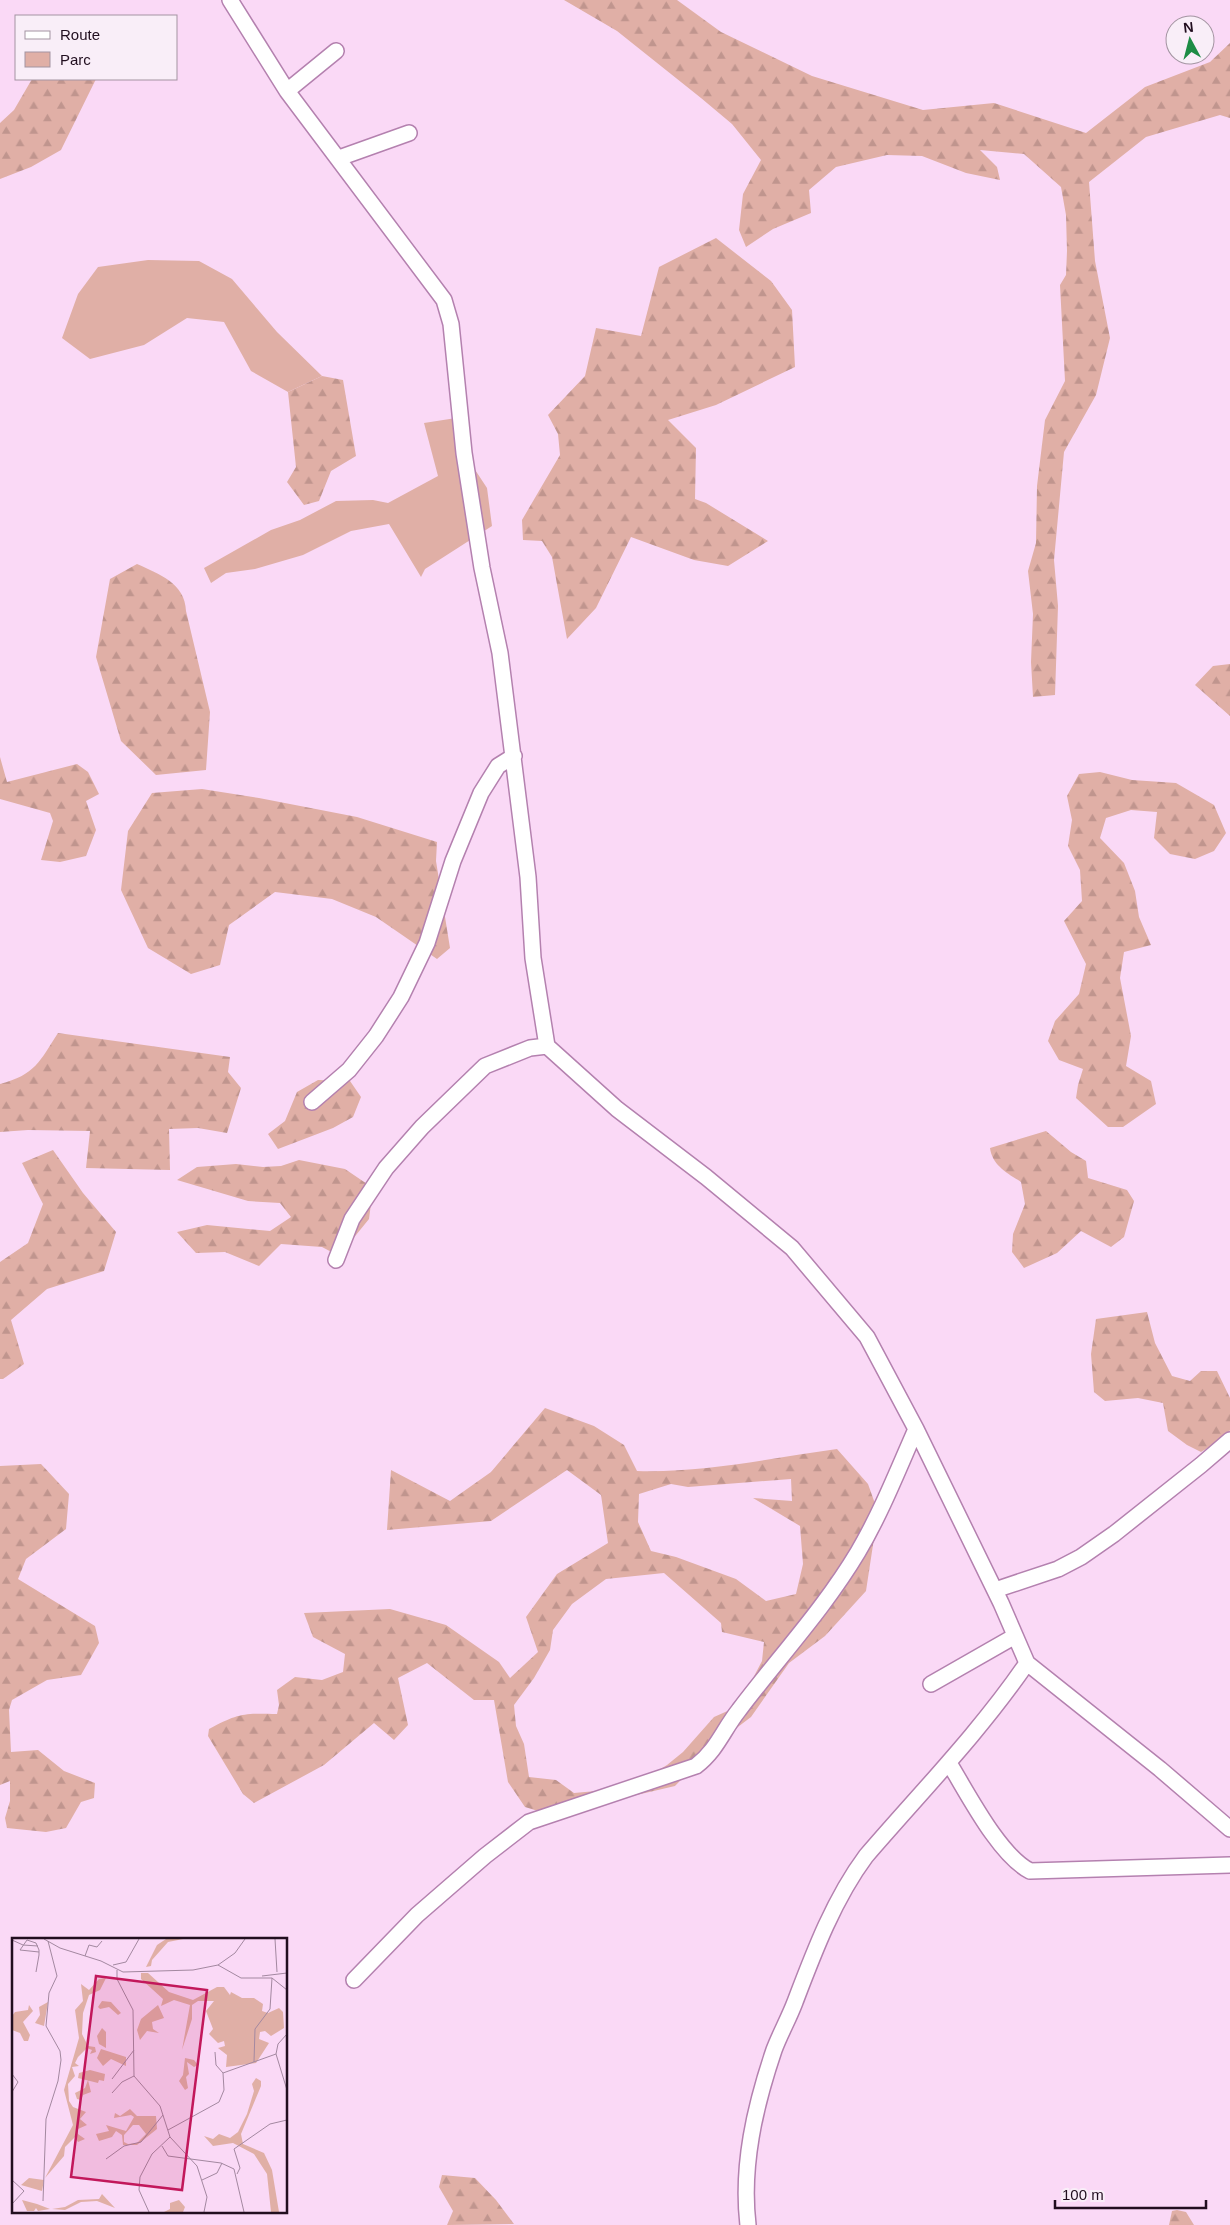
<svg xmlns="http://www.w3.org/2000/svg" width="1230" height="2225" viewBox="0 0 1230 2225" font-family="Arial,sans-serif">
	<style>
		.green { fill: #e0afa6 }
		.forest { fill: url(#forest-firs); fill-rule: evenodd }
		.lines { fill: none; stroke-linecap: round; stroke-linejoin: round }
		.minor-casing { stroke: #b481af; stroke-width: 18 }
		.minor { stroke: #fff; stroke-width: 15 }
		.inset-road { fill: none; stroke: #a388a0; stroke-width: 1 }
		.view { fill: #c2185b; fill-opacity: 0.15; stroke: #c2185b; stroke-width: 2.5 }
		.inset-edge { fill: none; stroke: #210e1f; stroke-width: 2.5 }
	</style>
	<defs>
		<pattern id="forest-firs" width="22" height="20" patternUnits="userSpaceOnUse" patternTransform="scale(1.25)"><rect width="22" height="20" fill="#e0afa6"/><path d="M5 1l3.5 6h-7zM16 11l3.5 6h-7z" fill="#c0958e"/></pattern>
	</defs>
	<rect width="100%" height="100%" fill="#fad9f6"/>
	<path class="green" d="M148 260 199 261 232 279 277 332 322 376 288 392 251 371 224 322 187 318 144 345 90 359 62 338 78 294 98 267Z
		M456 418 464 453 487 488 492 526 425 569 421 577 389 524 351 531 303 555 255 569 226 573 211 583 204 568 271 530 300 520 336 501 373 500 388 503 438 476 424 423Z"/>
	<path class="forest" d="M564 0H677L721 32 812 76 923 110 994 103 1086 133 1145 87 1210 62 1230 43V118L1220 115 1146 137 1089 182 1095 261 1110 338 1096 395 1064 452 1054 560 1058 606 1055 695 1033 697 1031 662 1033 614 1028 571 1036 543 1037 486 1045 420 1065 381 1060 285 1066 275 1067 251 1066 215 1061 187 1024 154 980 150 997 167 1000 180 966 173 922 156 887 155 836 167 809 190 811 213 773 229 746 247 739 230 743 194 761 160 732 124 701 98 617 31Z
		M32 79H96L61 150 31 167 0 179V123L14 110Z
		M716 238 771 281 792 310 795 367 716 405 668 420 696 448 695 499 706 503 768 541 728 566 694 560 631 537 596 608 567 639 552 557 542 541 523 540 522 520 560 455 558 434 548 415 585 376 596 328 641 336 659 267Z
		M322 376 343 380 356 456 331 471 319 501 304 505 287 482 296 467 288 392Z
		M137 564C159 574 185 583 186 611L210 712 206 770 156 775 121 741 96 657 110 579Z
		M1230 664V716L1195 685 1213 666Z
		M0 757 7 782 77 764 88 772 99 794 86 801 96 830 86 856 60 862 41 860 53 821 50 813 0 799Z
		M1100 772 1132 780 1176 783 1214 805 1226 833 1214 851 1195 859 1170 854 1154 838 1157 812 1131 810 1106 818 1100 838 1124 863 1135 891 1139 917 1151 945 1124 952 1120 978 1131 1036 1126 1066 1151 1081 1156 1104 1123 1127H1108L1076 1098 1078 1085 1083 1069 1059 1060 1048 1041 1055 1021 1079 994 1086 964 1064 921 1082 901 1080 870 1068 846 1072 820 1067 796 1079 774Z
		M202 789 259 798 357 817 437 842 436 861 450 948 437 959 376 917 332 899 275 892 229 925 220 965 191 974 148 948 121 890 128 831 152 793Z
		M58 1033 230 1057 228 1072 241 1088 227 1133 198 1128 169 1129 170 1170 86 1168 90 1131 28 1130 0 1132V1084C35 1075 40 1061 58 1033Z
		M318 1080 350 1081 361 1097 353 1117 333 1128 278 1149 268 1134 285 1121 297 1092Z
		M1046 1131 1071 1152 1086 1161 1088 1178 1127 1190 1134 1201 1124 1237 1111 1247 1081 1231 1057 1253 1024 1268 1012 1252 1013 1234 1025 1204 1021 1182C1007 1173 992 1165 990 1148Z
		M53 1150 83 1193 116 1232 104 1271 47 1289 11 1320 24 1364 3 1379H0V1262L28 1243 43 1204 22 1163Z
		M299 1160 345 1169 373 1188 369 1219 339 1256 322 1247 281 1244 259 1266 225 1252 196 1253 177 1232 207 1225 270 1231 291 1217 280 1203 248 1201 177 1180 197 1167 236 1164 263 1167 281 1166Z
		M1147 1312 1155 1343 1172 1376 1190 1381 1201 1371H1217L1230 1398V1430L1227 1436 1201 1452 1187 1445 1168 1431 1163 1403 1138 1398 1105 1401 1094 1392 1091 1354 1096 1319Z
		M545 1408 594 1426 624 1445 637 1471C704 1473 771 1458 837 1449L868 1484 878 1512 866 1591 825 1636 789 1663 751 1717 718 1742 675 1786 551 1815 525 1807 508 1782 494 1700H474L427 1663 398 1678 408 1725 394 1740 374 1723 324 1765 254 1803 243 1794 208 1736 209 1729C238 1713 245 1713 277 1714L279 1705 277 1690 295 1677 322 1680 343 1672 345 1654 313 1637 304 1613 390 1609 446 1625 499 1662 510 1678 538 1652 526 1617 557 1574 608 1543 601 1495 567 1470 491 1521 387 1530 391 1470 450 1501 491 1472ZM791 1479 792 1501 753 1498 800 1526 803 1564 796 1594 766 1601 736 1579 676 1557 651 1551 638 1522 639 1494 671 1484 688 1487ZM664 1573 721 1623 722 1632 764 1642 762 1661 751 1682 732 1709 714 1717 683 1752 667 1765 629 1788 574 1793 556 1780 529 1777 524 1744 516 1726 514 1705 534 1678 550 1650 553 1630 572 1604 606 1579Z
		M41 1464 69 1494 66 1529 26 1559 18 1579 95 1626 99 1643 81 1675 47 1680 12 1700 9 1710 11 1752 38 1750 64 1771 95 1783 94 1798 81 1802 66 1828 46 1832 7 1828 5 1818 10 1801V1781L0 1785V1466Z
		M442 2175 475 2178 496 2200 514 2224 447 2225 453 2211 439 2187Z
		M1177 2210 1186 2212 1194 2225H1169L1172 2211Z"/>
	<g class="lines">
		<defs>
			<path id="minor" d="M230 0 287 91 444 300 451 324 464 453 482 568 500 653 528 877 533 958 547 1046 617 1109 706 1177 792 1248 867 1337 916 1429 1001 1603 1027 1663C979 1733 921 1792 866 1856 834 1899 814 1952 795 2002 789 2018 780 2034 774 2050 755 2106 741 2166 748 2225
				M287 91 336 51
				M339 158 409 133
				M312 1102 349 1070 376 1036 401 997 427 943 453 861 481 793 498 766 514 756
				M336 1260 352 1219 386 1168 422 1127 485 1066 530 1048 547 1046
				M995 1590 1058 1569 1081 1557 1114 1534 1201 1465 1230 1440
				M1027 1663 1160 1769 1230 1829
				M931 1684 1015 1636
				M949 1763C968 1794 999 1855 1030 1871L1230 1865
				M354 1980 417 1915 485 1856 529 1822 696 1766C717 1750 723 1730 739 1710 779 1657 824 1609 858 1552 881 1513 898 1470 916 1429"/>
		</defs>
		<use href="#minor" class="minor-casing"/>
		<use href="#minor" class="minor"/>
	</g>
	<g transform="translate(12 1938)">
		<rect width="275" height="275" fill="#fad9f6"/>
		<path d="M90 63 99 64 109 75 106 77 97 69 88 71 86 69ZM167 262 173 269 171 274H152L158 271V265Z" fill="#e0afa6"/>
		<path d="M154 1H171L156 4 140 22 139 28 134 29 145 7ZM129 35H136L157 54 181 62 205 49H212L218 57 219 54 230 60H242L251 66 250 73 256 75 267 70 271 74 272 90 259 98 253 93 248 94 247 101 257 105 244 125 214 129 215 117 206 110 213 108 212 103 206 105 197 96 201 91 194 73 202 63H186L180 67V81L170 112 178 67 162 62 149 68 151 61 129 41ZM94 40 88 52 77 57 71 75 70 96 76 108 83 109 84 114 78 116 80 112 75 110 66 119 63 125 67 128 60 129 63 138 56 146 57 163 61 169 74 174 68 181 75 187 66 191V196L73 201 66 204 63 199 53 209 52 218 33 240 61 187 52 152 67 100 63 72 71 63 69 46 77 52 87 41ZM36 64 32 88 23 85 28 77 27 69ZM17 67 21 73 11 84 18 97 16 103H12L8 95 0 92V78L3 74 16 72ZM146 67 152 80 140 84 141 91 147 95 135 93 128 102 125 92 129 81ZM90 90 94 94V110L87 106 85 98ZM89 111 114 119V128L99 121 91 128 85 120ZM173 120 182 122 186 127 182 129 175 124 177 136 174 139 176 150 173 152 167 143 171 137ZM78 132 93 136 92 143 87 142 86 145 66 140 67 135ZM244 140 249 143V148L229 196 231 206 252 215 260 232 267 274H259L255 236 242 216 221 205 201 208 192 198 201 201 207 196 218 200 226 194 235 176 242 153 240 146ZM76 142 79 154 71 157 69 162 65 161 63 155 73 150ZM118 171 125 178H144L145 191 125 207H111L110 197 104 193 100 199 87 203 84 196 97 193 94 187 114 193 122 179 119 177 102 180 103 175 108 178ZM121 187H127L134 196 125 205 116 206 112 204V197ZM17 240 32 242 30 253 9 247ZM90 256 103 270 85 263 69 264 53 272 40 271 53 269 66 262 87 261ZM10 262 25 266 38 271 26 273 24 270 22 273H15Z" fill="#e0afa6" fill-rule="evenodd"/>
		<path class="inset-road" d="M32 1 48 10 89 23 111 34 181 32 206 27 229 40H260L275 52M263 1 265 34M0 2 11 7 26 8M73 18 77 7 85 9 90 3M101 27 114 24 127 1M206 27 223 15 233 1M105 32V41L121 72 122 138 148 168 158 199 140 216 128 239 127 252 137 274M24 34 27 17V12L24 5 15 2 8 12 27 14M250 38 275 35M275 96 266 106 264 116 275 152M203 114 204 127 211 135M242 124 243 91 258 71 260 40M0 136 6 144 0 154M100 141 122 112M100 155 110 144 122 138M156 192 207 164 212 152 211 135 264 116M158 199 185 228 195 259 192 274M150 208 156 218 209 225 222 231 232 274M94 221 112 208 129 204 151 177M225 236 228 230 222 211 258 186 275 182M0 242 12 253 0 266M190 242 205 235 210 225M31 263 34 181 46 143 49 122 48 113 34 88 37 55 45 38 36 3"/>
		<path class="view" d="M84 38 195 52 170 252 59 239Z"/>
		<rect width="275" height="275" class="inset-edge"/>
	</g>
	<rect x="15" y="15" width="162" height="65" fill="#f9eef8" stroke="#a394a1"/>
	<rect x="25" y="31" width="25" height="8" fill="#ffffff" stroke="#a394a1"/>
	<text x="60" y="40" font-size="15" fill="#210e1f">Route</text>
	<rect x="25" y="52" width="25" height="15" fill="#e0afa6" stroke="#a394a1"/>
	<text x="60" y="65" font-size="15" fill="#210e1f">Parc</text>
	<g transform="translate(1190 40) rotate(353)"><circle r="24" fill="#f9eef8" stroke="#a394a1"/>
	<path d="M0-4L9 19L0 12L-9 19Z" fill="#1d8c45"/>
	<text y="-8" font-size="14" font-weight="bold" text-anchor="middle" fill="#210e1f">N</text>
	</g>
	<path d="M1055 2200v8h151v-8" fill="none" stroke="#210e1f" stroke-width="2.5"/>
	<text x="1062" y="2200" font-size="15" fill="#210e1f" stroke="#f9eef8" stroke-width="4" paint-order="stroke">100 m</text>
</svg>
